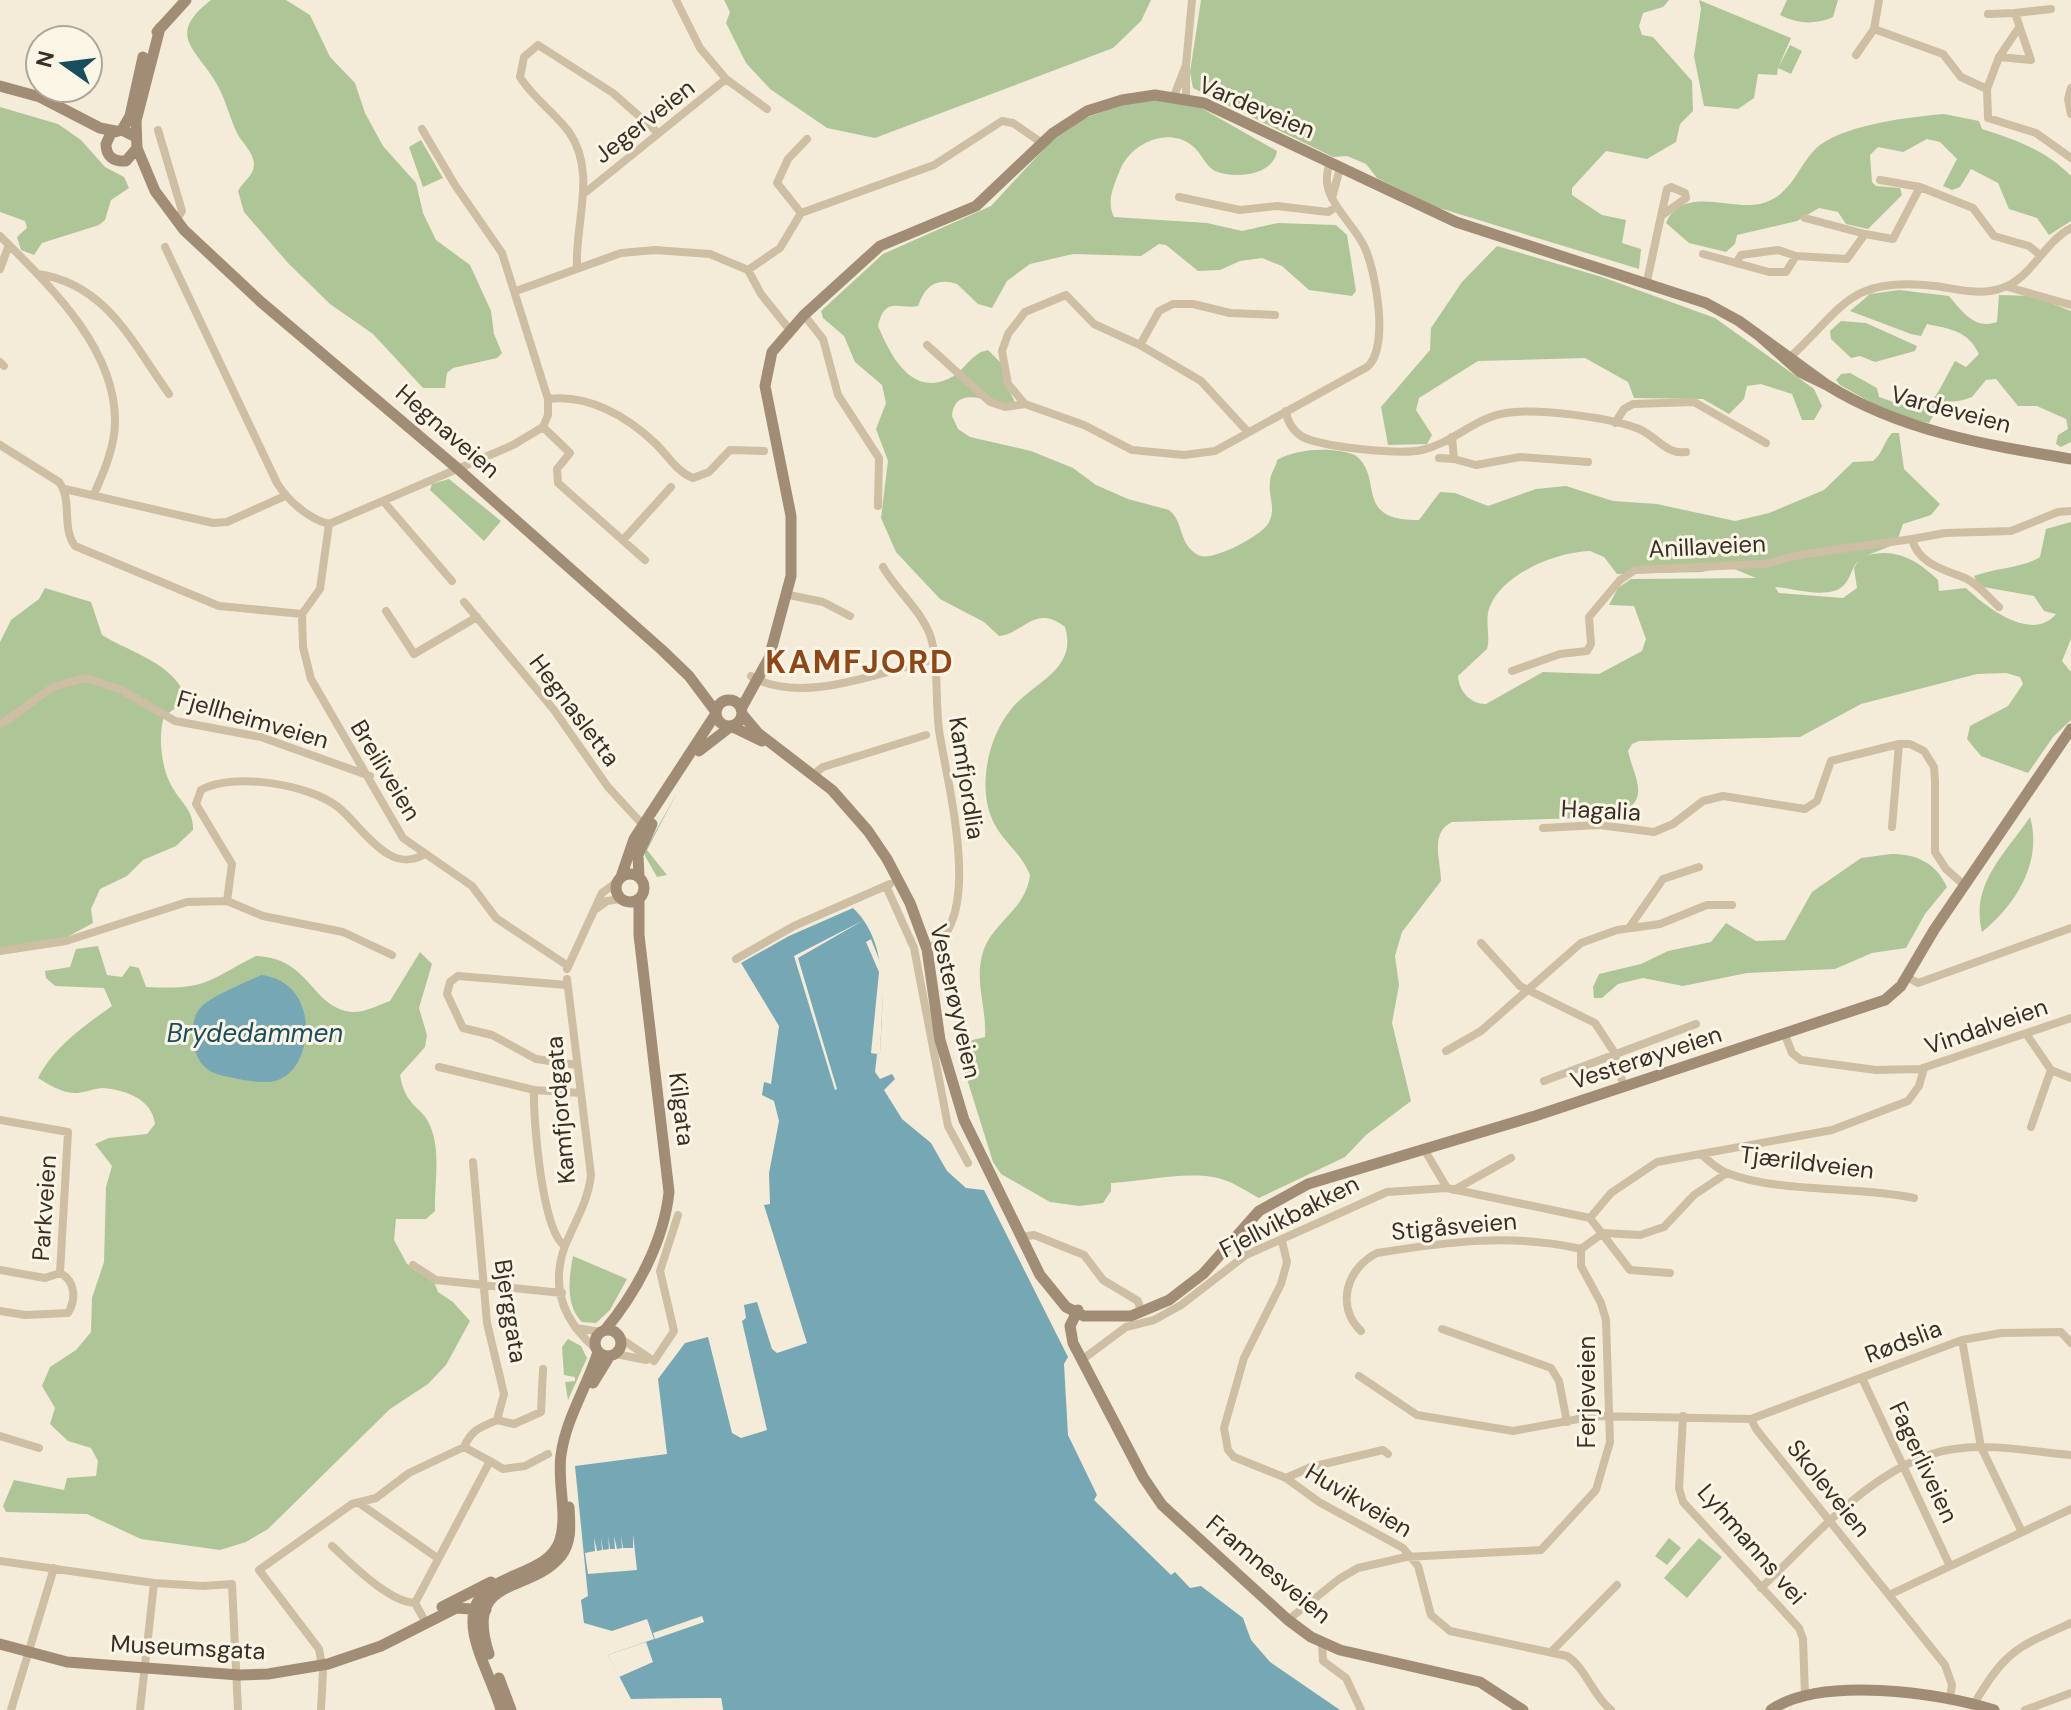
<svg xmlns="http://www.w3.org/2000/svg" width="2071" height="1710" viewBox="0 0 2071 1710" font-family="'DM Sans',sans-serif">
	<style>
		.green { fill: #aec598; fill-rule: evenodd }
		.water { fill: #75a7b4 }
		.pier { fill: #f4ecd9 }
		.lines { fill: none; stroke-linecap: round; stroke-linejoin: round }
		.street { stroke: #cdbea4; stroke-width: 8 }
		.secondary { stroke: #a18c75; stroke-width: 11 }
		.labels { text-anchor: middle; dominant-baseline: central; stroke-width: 6; stroke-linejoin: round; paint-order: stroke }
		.street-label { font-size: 24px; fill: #382f26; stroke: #fbf5e6 }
		.water-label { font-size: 26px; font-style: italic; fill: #184e5e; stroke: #fbf5e6 }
		.district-label { font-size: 32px; font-weight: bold; letter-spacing: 2px; fill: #904717; stroke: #fbf5e6 }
	</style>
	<rect width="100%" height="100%" fill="#f4ecd9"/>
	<path class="green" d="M211 0H286L310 15 330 57 355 83 365 113 383 146 416 183 423 213 436 240 470 265 491 311 494 334 502 353 497 358 453 368 447 373 445 388H423L373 334 330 304 288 263 244 212 238 191C243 181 253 177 254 165 254 152 242 143 237 133 229 116 225 97 215 81 195 48 166 35 211 0Z
		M724 0H1151L1141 21 1113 48 875 138 827 128 770 89 746 63 726 23 730 12Z
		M1201 0H1669L1663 7 1643 13 1639 26 1642 35 1653 37 1692 81 1693 111 1680 124 1676 142 1647 159 1606 151 1572 188V195L1602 215 1626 220 1622 243 1641 249 1639 269 1436 207 1377 178 1366 164 1347 156 1333 157 1193 88 1190 72Z
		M1699 0 1791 38 1778 68 1790 45 1802 51 1791 74 1778 68 1777 75 1758 74 1754 98 1738 109 1704 106 1694 56 1701 9Z
		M1787 0H1838L1833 17C1815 25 1798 24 1780 15Z
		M1147 97 1196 105 1277 151C1273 176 1235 179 1215 171 1204 165 1201 151 1190 144 1165 127 1130 145 1120 170 1114 185 1106 201 1114 217L1207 223 1242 231 1278 223 1336 225 1347 235 1356 291 1352 296 1309 290 1282 266 1262 258 1240 261 1220 270 1198 271 1166 245 1159 244 1141 256 1073 254 1030 264 1007 281 992 308 978 304 957 284C935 277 925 287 918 306 899 310 885 295 878 326 890 354 910 396 948 379 962 373 968 359 981 352L988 350 1004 366 1007 387 1014 400 1013 407C991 403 955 383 952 416L958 429 970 437 1031 451 1073 468 1096 485 1128 499 1169 510C1184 521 1178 544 1198 555 1211 563 1260 536 1268 524 1277 509 1268 497 1270 482 1270 473 1277 466 1277 460 1298 448 1333 447 1355 455 1385 477 1352 521 1419 520L1440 492 1455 493 1488 506 1536 489 1566 486 1613 501 1657 504 1735 521 1769 513 1824 490 1853 462 1873 461C1883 453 1884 441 1892 433H1899L1904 469 1940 504 1931 515 1903 524 1896 544 1865 556C1895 547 1917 560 1938 580L1939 591 1966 588C1986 607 2032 643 2056 614L2044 611 2034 596 1978 586 1974 576C1994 568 2022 568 2040 557L2046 529 2071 522V639L2062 661 2071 672V720L2053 737 2028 773 1981 756 1967 739 1970 726 2008 706 2023 684 2020 677 2006 673 1977 674 1861 704 1800 737 1639 741 1632 744 1628 751C1635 781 1653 801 1613 817L1452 822C1429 833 1441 861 1441 881L1402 932 1395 956 1399 985 1392 1023 1411 1101 1366 1135 1345 1157 1259 1198C1244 1190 1231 1180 1213 1177 1181 1172 1144 1181 1111 1183V1191L1103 1203 1079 1206 1050 1202 1001 1174 993 1162 958 1050 960 1043 985 1037C987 1007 973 979 984 949 995 921 1026 909 1030 875 1019 846 990 837 986 795 983 765 993 731 1012 708 1035 681 1078 669 1065 627 1035 603 1023 634 999 636L984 622 940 599 896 552 881 518 888 461 876 429 886 403 882 385 855 362 844 336 823 318 821 311 883 254 991 206 1053 139 1079 120ZM1590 551 1604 557 1617 574 1702 572 1727 566 1756 578 1631 579 1618 588 1609 605 1634 606 1646 639 1642 651 1599 674 1543 672 1486 704C1470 704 1459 691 1458 676L1487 649C1491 635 1484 621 1490 606 1504 573 1556 552 1590 551ZM1858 561 1854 568 1857 588 1843 598 1779 593 1775 587C1793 588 1831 601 1845 584 1851 577 1852 567 1858 561Z
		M0 107 58 124 81 140 105 167 124 177 129 188 111 200 105 220 99 225 42 243 34 255 21 250 17 237 27 228 25 221 0 212Z
		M1944 114 1979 121 1982 129C2016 140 2046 150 2071 176V221L2049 235 2037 218 2009 209 1998 183 1971 169 1960 187 1952 190 1943 186 1957 159 1940 142 1927 139 1903 152 1878 147 1870 155 1872 182 1876 186 1900 188 1902 195 1868 229 1846 224 1838 212 1819 208 1797 221 1737 235 1735 244 1726 252 1689 243 1666 223C1682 185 1729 210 1760 204 1793 197 1799 161 1820 145 1849 124 1910 117 1944 114Z
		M421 140 443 178 423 187 409 147Z
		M1497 246 1602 277 1715 318 1814 389 1822 406 1814 420H1802L1792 394 1761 384 1747 386 1744 399 1729 414 1703 399 1634 398 1628 382 1585 358 1478 361 1419 398 1416 410 1432 435 1427 444 1388 445 1381 407 1430 350 1431 328 1462 282Z
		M1899 290 1949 296C1962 311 1974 330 1997 322L1999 295 2034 296 2071 311V442L2061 447 2056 444 2058 435 2068 429 2066 419 2037 406H2018L1996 379 1986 380 1972 397C1948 407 1946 392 1929 423L1892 414 1840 385 1836 380 1841 374 1850 373 1877 388 1879 397C1934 417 1929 407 1955 361L1966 367 1979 354C1968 331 1951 329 1927 324L1921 336 1911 334 1850 311 1870 294Z
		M1841 321 1866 323 1917 346 1915 351 1875 362 1860 356 1851 358 1831 339 1830 331Z
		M449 479 501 521 484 541 430 490 432 484Z
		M45 588 91 602 102 635C131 653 172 662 186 697L183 703 164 716C158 736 161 766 171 785 180 802 194 810 193 830L176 846 143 860 127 876 100 889 91 909 93 923 67 937 0 948V642L11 620 39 599Z
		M678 791 647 850 667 875 657 877 645 856V850Z
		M2030 817C2043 861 2016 905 1982 932 1970 884 2005 854 2030 817Z
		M1891 854C1917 854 1936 863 1947 887L1925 914 1906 948 1872 953 1835 969 1747 973 1683 986 1643 978 1618 984 1602 998H1594L1593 987 1599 974 1641 964 1668 951 1711 942 1726 923 1756 941 1785 940 1812 892 1861 858Z
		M98 946 107 975 122 977 130 966 139 968 146 987C207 990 205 982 256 956 311 958 311 1008 352 1012 363 1013 379 1005 390 1001L420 952 432 964 419 1008 427 1035 425 1047 400 1075C406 1110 423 1105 431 1128 441 1154 434 1185 435 1211L426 1219H396L394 1240 407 1264 433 1279 438 1292 453 1302 470 1321 446 1365 428 1384 390 1409 268 1529 246 1542 220 1550 141 1539 87 1514 6 1512 3 1506 14 1480 64 1490 67 1478 96 1476 98 1461 91 1448 68 1441 50 1424 55 1408 42 1386 50 1367 76 1350 91 1332 92 1298 104 1262 106 1187 112 1166 95 1144 109 1138 147 1134 155 1124C152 1099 126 1090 103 1088 95 1088 87 1092 78 1093 64 1094 49 1085 38 1078 54 1047 84 1026 112 1006L104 988 55 986 46 978 45 971 70 967 76 949Z
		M573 1256 627 1279 610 1310 596 1323 582 1322C565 1305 569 1277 573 1256Z
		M568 1339 581 1346 587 1358 568 1400 565 1382 575 1381V1377L564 1375 562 1347Z
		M1669 1538 1681 1548 1667 1565 1655 1556Z
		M1699 1538 1722 1557 1687 1598 1664 1578Z"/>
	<path class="water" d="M853 908C891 944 882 1006 880 1053L877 1054 875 1072 880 1079 892 1074 895 1079 884 1090 902 1119 931 1143 947 1171 966 1188 984 1190 1068 1357 1064 1364 1068 1435 1097 1495 1094 1500 1171 1575 1175 1572 1190 1588 1201 1586 1243 1618 1251 1640 1270 1662 1340 1710H723L721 1698 631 1699 608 1655 654 1639 647 1619 612 1631 584 1623 581 1600 588 1596 575 1466 667 1454 658 1379 685 1343 708 1337 732 1433 741 1438 767 1430 742 1321 746 1318 744 1305 757 1302 772 1349 777 1353 807 1343 764 1205 770 1204 769 1173 779 1121 774 1101 762 1095 764 1082 771 1084 779 1026 741 963 789 936Z
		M261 975C322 982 314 1068 278 1080 264 1085 243 1080 229 1077 223 1076 211 1073 206 1068 191 1056 187 1020 202 1006 217 993 243 984 261 975Z"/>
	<path class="pier" d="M864 920 798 958 837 1089 835 1090 794 956Z
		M871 939 884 972 880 1053 877 1054 871 1053 879 972 866 942Z
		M633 1534 637 1570 588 1574 585 1553 595 1551 594 1537 597 1551 602 1550 601 1537 603 1550 609 1549 608 1536 610 1549H615L614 1536 617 1549 622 1548 621 1535 623 1548H633Z
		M702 1616 704 1622 655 1639 653 1633Z
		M646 1642 653 1662 619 1677 608 1655Z
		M721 1698 723 1710H719V1702L631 1703V1699Z"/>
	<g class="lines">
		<path class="street" d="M1988 14 2015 13
			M1874 29 1943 54 1961 77 1987 89 1988 118 2036 133 2071 158
			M1856 55 1874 29 1879 0
			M1999 57 2031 60 2015 13 2051 9
			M1186 65 1192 0
			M726 79 767 109
			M2071 88 2068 99 2071 114
			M1987 89 1999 57 2018 29
			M1174 96 1186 65V98
			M158 130 182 211 176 221
			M1880 180 1920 187 1973 208 1994 236 2029 246 2039 254
			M586 192 726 79 700 48 676 0
			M1179 197 1240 210 1277 206 1328 212 1336 207
			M1332 198 1340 168
			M801 213 777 183 788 159 807 139
			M1805 218 1865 234
			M0 236C49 285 116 348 115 422 115 446 104 472 94 494
			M165 247 277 483C288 501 309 519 329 524
			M1703 254 1769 272H1786L1796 256 1847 259 1865 234 1893 239 1920 187
			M1736 263 1741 255 1778 250 1796 256
			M577 266C575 222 597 172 569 132 554 112 533 98 520 77L524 57 538 45 613 93 657 132
			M0 269 9 245
			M748 270 780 248 801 213 934 165 1002 121 1013 123 1042 143
			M38 274C106 284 132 342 169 394
			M1647 281 1661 216 1686 198 1685 193 1671 187 1667 189 1661 216
			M2008 287 2071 305
			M516 291 621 253 655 250 710 254 748 270 761 294 789 329
			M804 315 823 339 838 395 879 458 878 506
			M927 345 990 402 1005 407 1025 404
			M1140 345 1159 311 1173 304H1193L1230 313 1275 315
			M1786 361C1844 309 1846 276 1935 286 1957 289 1981 296 2002 288 2031 279 2044 242 2071 228
			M0 362 4 366
			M548 399C588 394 627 416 656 444 668 456 677 472 693 478L709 472 730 450 764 451
			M1286 411C1287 421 1293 430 1301 436 1319 447 1401 455 1422 450 1453 443 1474 418 1506 413 1535 408 1610 417 1639 429 1656 436 1666 455 1686 452
			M1615 423 1624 409 1633 404 1694 402 1766 443
			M543 427 570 453 557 469 558 483 645 560
			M1247 431 1201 381 1140 345 1094 324 1066 295 1025 312 1008 334 1002 351 1008 384 1025 404 1084 425 1132 450 1184 455 1215 451 1367 367C1390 348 1376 271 1364 246 1351 219 1316 196 1330 163
			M1452 437 1454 459 1476 465 1520 457 1588 462
			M0 445 59 482C73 501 61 527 75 546L219 606 302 614 320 589 329 524
			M1439 458 1454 459
			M65 489 213 523 227 522 285 496
			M384 502 452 581
			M329 524 513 445 543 427 548 415V399L502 253 455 185 422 129
			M623 540 671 487
			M883 567C896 590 923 612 931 638 939 666 935 700 939 730 946 780 987 924 927 949
			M789 595 823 602 850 616
			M464 602 554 710 608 787 643 825
			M1999 607C1990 599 1977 583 1965 578 1945 570 1918 564 1912 539L1945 533 2011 531 2058 512 2071 511
			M386 611 414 654 477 617
			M302 614 303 647 311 679 403 838 472 886 496 918 568 966
			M1512 671 1560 654 1587 651 1591 644 1589 617 1620 580 1635 570 1764 564 1804 554 1912 539
			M751 676C799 706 882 672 934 659
			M0 725 53 687 85 678 120 689 175 721 261 737 370 776
			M814 774 823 767 926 735
			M1892 827 1899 744
			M1543 828 1599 825 1654 832 1673 824 1703 801 1723 796 1805 809 1817 801 1831 761 1899 744H1910L1924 751 1934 767 1935 782V852L1946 869 1964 885
			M886 886 914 948 948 1126 968 1163
			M227 901 232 864 196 804 201 790C233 772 309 784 338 807 355 821 369 843 388 854 399 861 412 861 423 855
			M596 909 607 901 620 899
			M1629 928 1663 879 1699 867
			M1481 943 1520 986 1595 1023 1614 1052 1624 1087
			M0 951 66 941 187 902 227 901 263 916 343 932 392 955
			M736 959 794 926 890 884
			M567 969 602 893 617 882
			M1907 977 1918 983 2071 928
			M567 979 591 1175C588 1202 575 1221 565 1246 550 1287 564 1321 595 1348
			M567 985 458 976 450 982 447 994 463 1028 492 1035 536 1059 577 1065
			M1785 1035 1792 1053 1801 1060 1876 1070 1920 1069 2071 1018
			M2027 1035 2051 1070 2071 1078
			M1446 1051 1481 1031 1581 943 1617 930 1660 924 1707 905H1732
			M439 1067 534 1090 581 1093
			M1544 1081 1696 1024
			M534 1090C533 1118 542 1233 565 1246
			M0 1120 68 1132 60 1273 45 1278 0 1270
			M2031 1127 2051 1070
			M1424 1149 1447 1188
			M1701 1154C1709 1161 1717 1169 1727 1173 1778 1193 1857 1186 1914 1198
			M1454 1190 1511 1158
			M1590 1218 1611 1193 1657 1162 1832 1130 1908 1101 1919 1086 1924 1068
			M1603 1233 1640 1235 1664 1227 1694 1195 1727 1173
			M1021 1237 1034 1235 1084 1255 1103 1280 1138 1301 1141 1312
			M1282 1241 1287 1262 1281 1284 1244 1358 1224 1428 1228 1450 1234 1457 1286 1478 1319 1502 1403 1548 1418 1566 1431 1615 1450 1631 1567 1656C1586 1668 1592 1695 1611 1710
			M413 1265 436 1280 562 1293
			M0 1311 25 1315 68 1313C76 1300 76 1281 60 1273
			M576 1328 601 1332
			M1442 1329 1551 1368 1559 1381 1567 1422
			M1361 1331C1335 1306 1347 1268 1377 1253 1446 1242 1513 1233 1581 1249
			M620 1338 654 1361
			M1962 1340 1981 1447 2022 1532
			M616 1354 646 1360
			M1083 1359 1126 1327 1154 1320 1181 1305 1246 1255 1387 1192 1447 1188 1590 1218 1630 1270 1670 1273
			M654 1361 674 1331 660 1271 678 1215
			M1359 1376 1417 1415 1513 1431 1595 1416 1751 1419 1962 1340 2001 1333 2061 1332 2071 1343
			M1862 1378 1949 1564
			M1683 1416 1679 1488 1683 1502 1799 1628 1803 1639 1805 1695
			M1751 1419 1756 1429 1945 1665 1952 1685 1950 1697
			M497 1420 514 1424 541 1412 543 1369
			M0 1436 39 1448
			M464 1447 490 1461
			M1286 1478 1311 1467 1383 1450 1388 1454
			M359 1503 436 1557
			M332 1546C351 1563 388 1602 415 1603
			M0 1561 154 1583 203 1586 232 1584 238 1710
			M1761 1588C1814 1538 1879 1459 1954 1449 1992 1443 2033 1452 2071 1455
			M1889 1595 2071 1509
			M1288 1620 1339 1579 1358 1568 1406 1557 1541 1550 1596 1490 1610 1442 1606 1320 1601 1303 1581 1266V1249L1603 1233
			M426 1623 415 1603 490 1461 503 1469 525 1466 548 1454
			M1322 1643 1323 1661 1346 1678 1361 1710
			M1551 1652 1617 1585
			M1974 1704C2005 1651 2017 1647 2071 1623
			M11 1710 54 1568
			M140 1710 154 1583
			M321 1710 323 1671 319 1649 259 1570 352 1504 376 1498 409 1473 464 1447C472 1429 480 1428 497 1420L504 1394 487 1323 473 1162
			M2025 1710 2071 1693"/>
		<path class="secondary" d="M157 32 186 0
			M0 86 40 97 100 128 115 131
			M122 130 130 116 143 57
			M134 136 122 130 111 133 106 144C106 156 113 162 126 161L137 148 136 121 160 28
			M137 148 155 191 184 230 261 302 457 468 662 650 689 676 716 712
			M1827 385C1901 431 1986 445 2071 459
			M716 713a13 13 0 1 1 26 0a13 13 0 1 1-26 0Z
			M741 709 769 658 791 576V516L765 386 772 352 804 315 880 246 976 206 1053 133 1087 111 1122 100 1155 95 1204 103 1456 222 1706 303 1739 321 1827 385 1800 372 1756 333
			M742 714 758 733 832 790 868 831 887 859 910 903 927 949 940 1040 964 1120 1040 1275 1066 1307 1084 1316H1131L1169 1300 1203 1274 1259 1211 1308 1184 1535 1116 1885 1000 1901 986 1934 930 2071 729
			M731 726 762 741
			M699 751 730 727
			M616 888a14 14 0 1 1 28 0a14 14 0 1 1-28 0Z
			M621 877 634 839 715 715
			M639 877 638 855 652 824
			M1078 1310 1070 1326 1073 1343 1143 1477 1162 1505 1288 1620 1311 1637 1340 1650 1480 1682 1523 1710
			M595 1343a13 13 0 1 1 26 0a13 13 0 1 1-26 0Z
			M605 1330C636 1293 664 1241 669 1192L639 935V900
			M593 1383 609 1357
			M442 1607 491 1582
			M0 1644 67 1662 239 1675 268 1674 328 1664 381 1646 456 1608 486 1610
			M489 1654C463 1574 529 1595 561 1556 572 1542 570 1524 569 1507
			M499 1678 511 1710
			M501 1710C494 1684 473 1648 473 1623 471 1569 547 1582 560 1540 568 1513 557 1483 561 1455 566 1418 587 1387 598 1352
			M1771 1710C1820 1676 1939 1692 1994 1710"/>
	</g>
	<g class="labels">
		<g class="street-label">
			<text transform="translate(1257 107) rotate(23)">Vardeveien</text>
			<text transform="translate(644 121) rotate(-38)">Jegerveien</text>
			<text transform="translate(1951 409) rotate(15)">Vardeveien</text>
			<text transform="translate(448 431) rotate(41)">Hegnaveien</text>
			<text transform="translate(1707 546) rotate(-3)">Anillaveien</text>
			<text transform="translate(575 710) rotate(53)">Hegnasletta</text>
			<text transform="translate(253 719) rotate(16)">Fjellheimveien</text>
			<text transform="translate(386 770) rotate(59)">Breiliveien</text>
			<text transform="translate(967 778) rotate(81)">Kamfjordlia</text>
			<text transform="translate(1601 810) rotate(3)">Hagalia</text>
			<text transform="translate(956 1001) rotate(77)">Vesterøyveien</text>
			<text transform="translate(1986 1026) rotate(-19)">Vindalveien</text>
			<text transform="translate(1646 1057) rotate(-18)">Vesterøyveien</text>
			<text transform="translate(682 1109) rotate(83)">Kilgata</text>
			<text transform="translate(560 1110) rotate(-95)">Kamfjordgata</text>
			<text transform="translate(1807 1162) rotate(7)">Tjærildveien</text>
			<text transform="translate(44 1208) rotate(-86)">Parkveien</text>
			<text transform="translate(1289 1216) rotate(-27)">Fjellvikbakken</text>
			<text transform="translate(1454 1226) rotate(-5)">Stigåsveien</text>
			<text transform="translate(511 1311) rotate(81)">Bjerggata</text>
			<text transform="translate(1903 1341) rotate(-21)">Rødslia</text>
			<text transform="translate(1586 1392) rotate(-90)">Ferjeveien</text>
			<text transform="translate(1924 1462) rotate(65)">Fagerliveien</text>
			<text transform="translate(1829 1488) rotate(51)">Skoleveien</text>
			<text transform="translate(1359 1500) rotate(31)">Huvikveien</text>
			<text transform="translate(1752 1544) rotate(49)">Lyhmanns vei</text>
			<text transform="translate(1269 1569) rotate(40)">Framnesveien</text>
			<text transform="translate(188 1647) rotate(3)">Museumsgata</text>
		</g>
		<g class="water-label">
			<text x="255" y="1033">Brydedammen</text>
		</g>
		<g class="district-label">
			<text x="860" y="662">KAMFJORD</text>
		</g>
	</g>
	<g transform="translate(64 64) rotate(284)"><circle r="38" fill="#fbf5e6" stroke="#ada699" stroke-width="2"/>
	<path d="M0-6L14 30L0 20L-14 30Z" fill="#184e5e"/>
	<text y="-12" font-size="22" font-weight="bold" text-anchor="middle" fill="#382f26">N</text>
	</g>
</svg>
